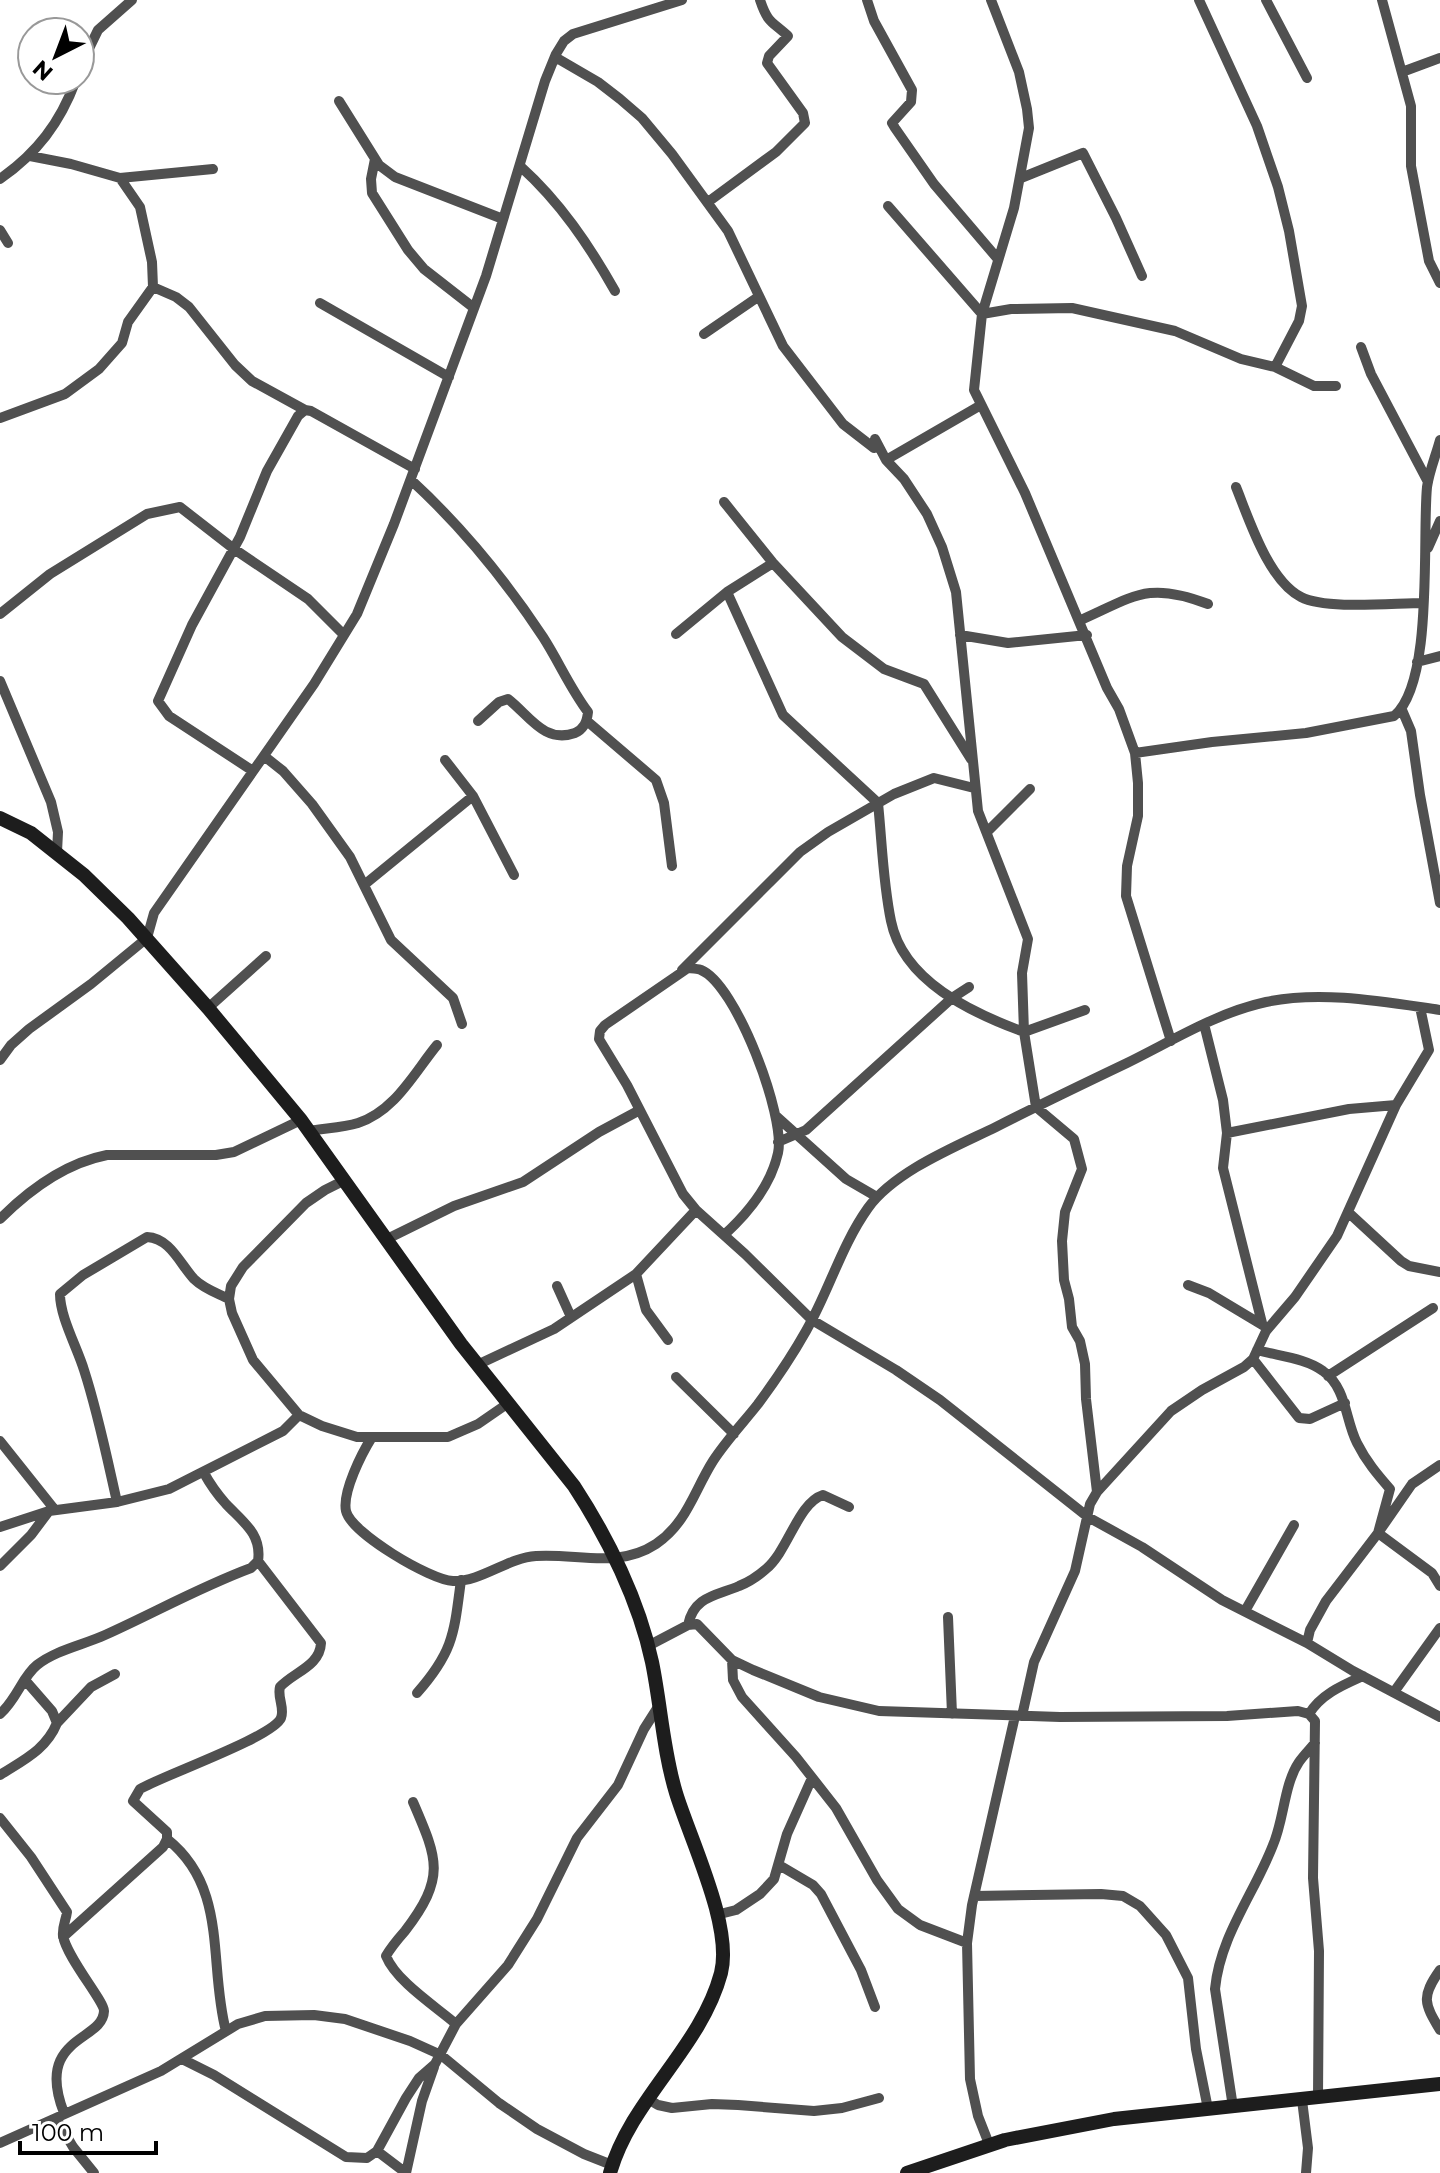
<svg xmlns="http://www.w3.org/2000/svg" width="1440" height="2173" viewBox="0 0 1440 2173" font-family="Montserrat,sans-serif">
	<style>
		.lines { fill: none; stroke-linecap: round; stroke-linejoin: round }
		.minor { stroke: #505050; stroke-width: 10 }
		.secondary { stroke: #1d1d1d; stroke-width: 14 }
	</style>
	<rect width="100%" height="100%" fill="#fff"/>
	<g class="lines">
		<path class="minor" d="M867 0 874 21 912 90 911 102 892 123 895 128 934 184 997 258
			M991 0 1019 72 1027 109 1029 128 1014 208 982 314 974 390 1025 493 1107 688 1119 709 1135 753 1138 783V816L1127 866 1126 896 1171 1041
			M1266 0 1307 78
			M1382 0 1411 106V166L1429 261 1440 283
			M555 57 598 82 620 99 642 118 672 154 728 231 783 346 843 424 874 448 875 439 886 460 904 479 927 514 942 547 956 592 978 811 1028 939 1022 973 1024 1032 1036 1107 1074 1139 1082 1169 1065 1212 1062 1241 1064 1280 1069 1299 1072 1327 1080 1341 1085 1364 1086 1399 1097 1492
			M80 67 98 30 132 0
			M1402 72 1440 58
			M339 101 379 165 395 177 503 219
			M30 156 71 164 120 178 213 169
			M375 159 371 179 372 193 408 250 424 269 474 308
			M520 166C560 202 589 245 615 291
			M120 178 140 207 152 262 153 287 176 297 189 307 235 365 252 381 305 410
			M1021 178 1083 153 1116 218 1142 276
			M0 179C37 153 60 123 76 80
			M708 202 776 152 805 123 803 113 767 63 769 56 788 36C772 21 768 24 760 0
			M888 206 982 314 1011 309 1072 308 1175 331 1241 359 1275 367 1299 321 1302 306 1289 231 1278 187 1257 126 1199 0
			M0 230 8 243
			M320 303 449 377
			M704 334 758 297
			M1361 347 1371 374 1428 482
			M1275 367 1314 386H1336
			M0 418 65 394 99 369 122 343 128 322 153 287
			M886 460 981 405
			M411 480C461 526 506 581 543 637 559 662 570 688 588 712 587 722 584 729 575 733 544 744 529 715 508 699L499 702 478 721
			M1236 487C1249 519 1268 580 1301 597 1326 610 1393 603 1423 603
			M724 502 773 563 842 637 884 669 924 684 971 759
			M1428 548 1440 521
			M727 592 783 715 878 803C882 842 883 883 891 921 903 981 972 1013 1024 1032L1085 1010
			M0 614 50 574 147 514 180 507 234 549 308 599 344 635
			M1081 620C1135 596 1148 581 1208 604
			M676 634 727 592 773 563
			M960 635 1008 643 1087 635
			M1417 662 1440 656
			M0 681 51 802 58 832 57 852
			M1402 710 1411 731 1420 795 1440 903
			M587 721 656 780 664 803 672 866
			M1135 753 1212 742 1306 733 1394 716C1434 683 1422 539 1427 487 1429 472 1436 455 1440 440
			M264 756 283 771 312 804 350 857 391 940 453 998 462 1024
			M445 760 473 796
			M253 771 169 716 158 701 192 625 240 537 267 471 298 416 305 410 311 411 415 469
			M987 832 1030 789
			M364 885 473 796 514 875
			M682 970 800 852 828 832 894 794 934 778 974 788
			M208 1008 266 956
			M1204 1024 1223 1100 1227 1133 1223 1168 1262 1323
			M0 1060 11 1045 29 1029 91 984 147 938 154 913 314 684 357 614 394 524 486 276 545 81 556 54 564 41 573 34 682 0
			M776 1116 846 1179 877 1197
			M308 1131C324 1128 342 1128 358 1123 395 1111 414 1073 437 1045
			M1227 1133 1349 1109 1396 1105
			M778 1142 806 1130 952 998 969 987
			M343 1181 325 1190 306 1203 243 1267 231 1286 229 1299 232 1313 253 1360 299 1415 322 1426 357 1437H448L478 1424 507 1404
			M1349 1213 1401 1261 1409 1266 1440 1272
			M0 1219C29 1190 66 1163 107 1155H216L234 1152 301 1120
			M724 1235C747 1214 771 1185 778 1153 786 1117 736 984 701 970 699 969 690 968 688 968L605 1025 600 1031 599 1039 627 1085 683 1194 696 1210 745 1254 812 1320 896 1370 940 1400 1088 1517 1142 1547 1222 1600 1307 1643 1353 1671 1440 1717
			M385 1240 454 1206 523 1182 599 1132 638 1111
			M1188 1285 1209 1293 1264 1326
			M557 1286 571 1317
			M668 1340 646 1310 636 1274 696 1210
			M1257 1350C1278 1356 1306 1358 1323 1371 1347 1388 1345 1420 1357 1443 1366 1461 1377 1474 1390 1489L1378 1533 1326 1601 1310 1630 1307 1643
			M1253 1359 1299 1418 1310 1419 1345 1403
			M477 1365 554 1329 636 1274
			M1328 1376 1433 1308
			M676 1377 734 1434
			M372 1437C362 1453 342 1492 346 1511 351 1533 430 1580 453 1581 481 1582 507 1558 536 1556 577 1553 618 1569 656 1544 687 1523 694 1491 713 1461 726 1441 743 1423 758 1404 775 1381 792 1356 806 1331 829 1291 841 1246 868 1208 895 1171 955 1147 996 1127 1039 1105 1083 1084 1127 1063 1172 1041 1216 1013 1266 1002 1322 990 1385 1002 1440 1010
			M0 1441 55 1510
			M1440 1465 1412 1484 1378 1533 1432 1573 1440 1586
			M117 1502C107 1458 98 1413 84 1370 77 1347 60 1317 60 1294L83 1275 147 1237C170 1238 180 1264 194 1279 204 1289 217 1293 229 1299
			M0 1527 49 1511 117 1502 169 1489 283 1431 299 1415
			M0 1566 31 1535 49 1511
			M1245 1611 1294 1525
			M948 1617 952 1714
			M688 1625C694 1596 716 1596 739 1586 749 1582 758 1576 766 1569 788 1551 798 1503 823 1495L849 1507
			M648 1646 688 1625 697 1624 732 1660 753 1670 819 1697 879 1711 1060 1717 1227 1716 1298 1711 1309 1714 1315 1721 1313 1878 1319 1951 1318 2098
			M732 1660 733 1680 742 1697 796 1757 836 1808 877 1880 898 1909 920 1925 967 1943
			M1394 1692 1440 1628
			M417 1693C454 1651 454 1633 461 1580
			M0 1714C17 1699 22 1677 37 1665 56 1650 83 1645 105 1635 154 1613 200 1587 251 1568L258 1561C262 1534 243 1522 226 1504 217 1494 210 1484 204 1473
			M1309 1714C1321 1694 1343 1685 1363 1676
			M1022 1716 1034 1662 1075 1571 1090 1504 1097 1492 1171 1411 1202 1390 1244 1367 1253 1359 1266 1331 1295 1297 1337 1236 1396 1105 1429 1050 1420 1007
			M57 1723 91 1687 115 1674
			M0 1775C23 1760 46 1750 57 1723L52 1711 25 1680
			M413 1802C438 1860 446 1877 405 1931 398 1939 391 1947 386 1956 396 1981 435 2006 456 2024
			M0 1818 31 1857 67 1912C66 1920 62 1927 63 1936 67 1958 104 2001 104 2011 103 2042 34 2036 64 2113
			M167 1839C229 1888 208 1964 226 2031
			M779 1865 813 1885 821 1894 861 1970 875 2007
			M974 1896 1101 1894 1123 1896 1140 1906 1166 1935 1188 1978 1196 2049 1208 2109
			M716 1915 736 1910 760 1894 774 1879 787 1834 812 1778
			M63 1937 163 1847 167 1839V1832L133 1801 140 1789C164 1775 273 1737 281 1718 285 1708 277 1697 280 1687 294 1672 320 1666 321 1643L258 1561
			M1440 1970C1421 1997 1424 2003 1440 2030
			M182 2059 214 2075 346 2157 367 2158 377 2151 406 2098 419 2078 435 2064 456 2024 508 1965 537 1919 577 1838 618 1785 644 1729 658 1707
			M648 2099 658 2105 672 2108 712 2104 738 2105 814 2111 842 2108 879 2098
			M1302 2100 1308 2148 1306 2173
			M1233 2107 1215 1989C1220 1936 1254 1894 1273 1845 1284 1820 1284 1784 1299 1762 1304 1755 1310 1749 1315 1743
			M56 2118 73 2147 94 2173
			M0 2143 161 2071 238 2024 265 2016 314 2015 345 2019 410 2041 441 2055 499 2103 537 2129 584 2154 612 2165
			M989 2144 978 2116 970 2079 967 1943 972 1905 1015 1716
			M377 2151 406 2173
			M406 2173 422 2101 434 2067"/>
		<path class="secondary" d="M0 818 31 833 84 875 128 918 208 1008 301 1120 461 1344 574 1486C608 1538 639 1601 652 1662 661 1706 663 1750 676 1793 690 1839 733 1926 721 1973 701 2048 631 2099 610 2173
			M907 2173 1005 2140 1114 2119 1440 2084"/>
	</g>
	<g transform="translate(56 56) rotate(222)"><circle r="38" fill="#ffffff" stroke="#999999" stroke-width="2"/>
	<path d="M0-6L14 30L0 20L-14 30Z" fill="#000000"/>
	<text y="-12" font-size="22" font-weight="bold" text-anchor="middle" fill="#000000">N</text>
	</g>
	<path d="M20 2141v12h136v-12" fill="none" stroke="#000000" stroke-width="4"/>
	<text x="32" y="2141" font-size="24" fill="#000000" stroke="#ffffff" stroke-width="6" paint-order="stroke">100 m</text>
</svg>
